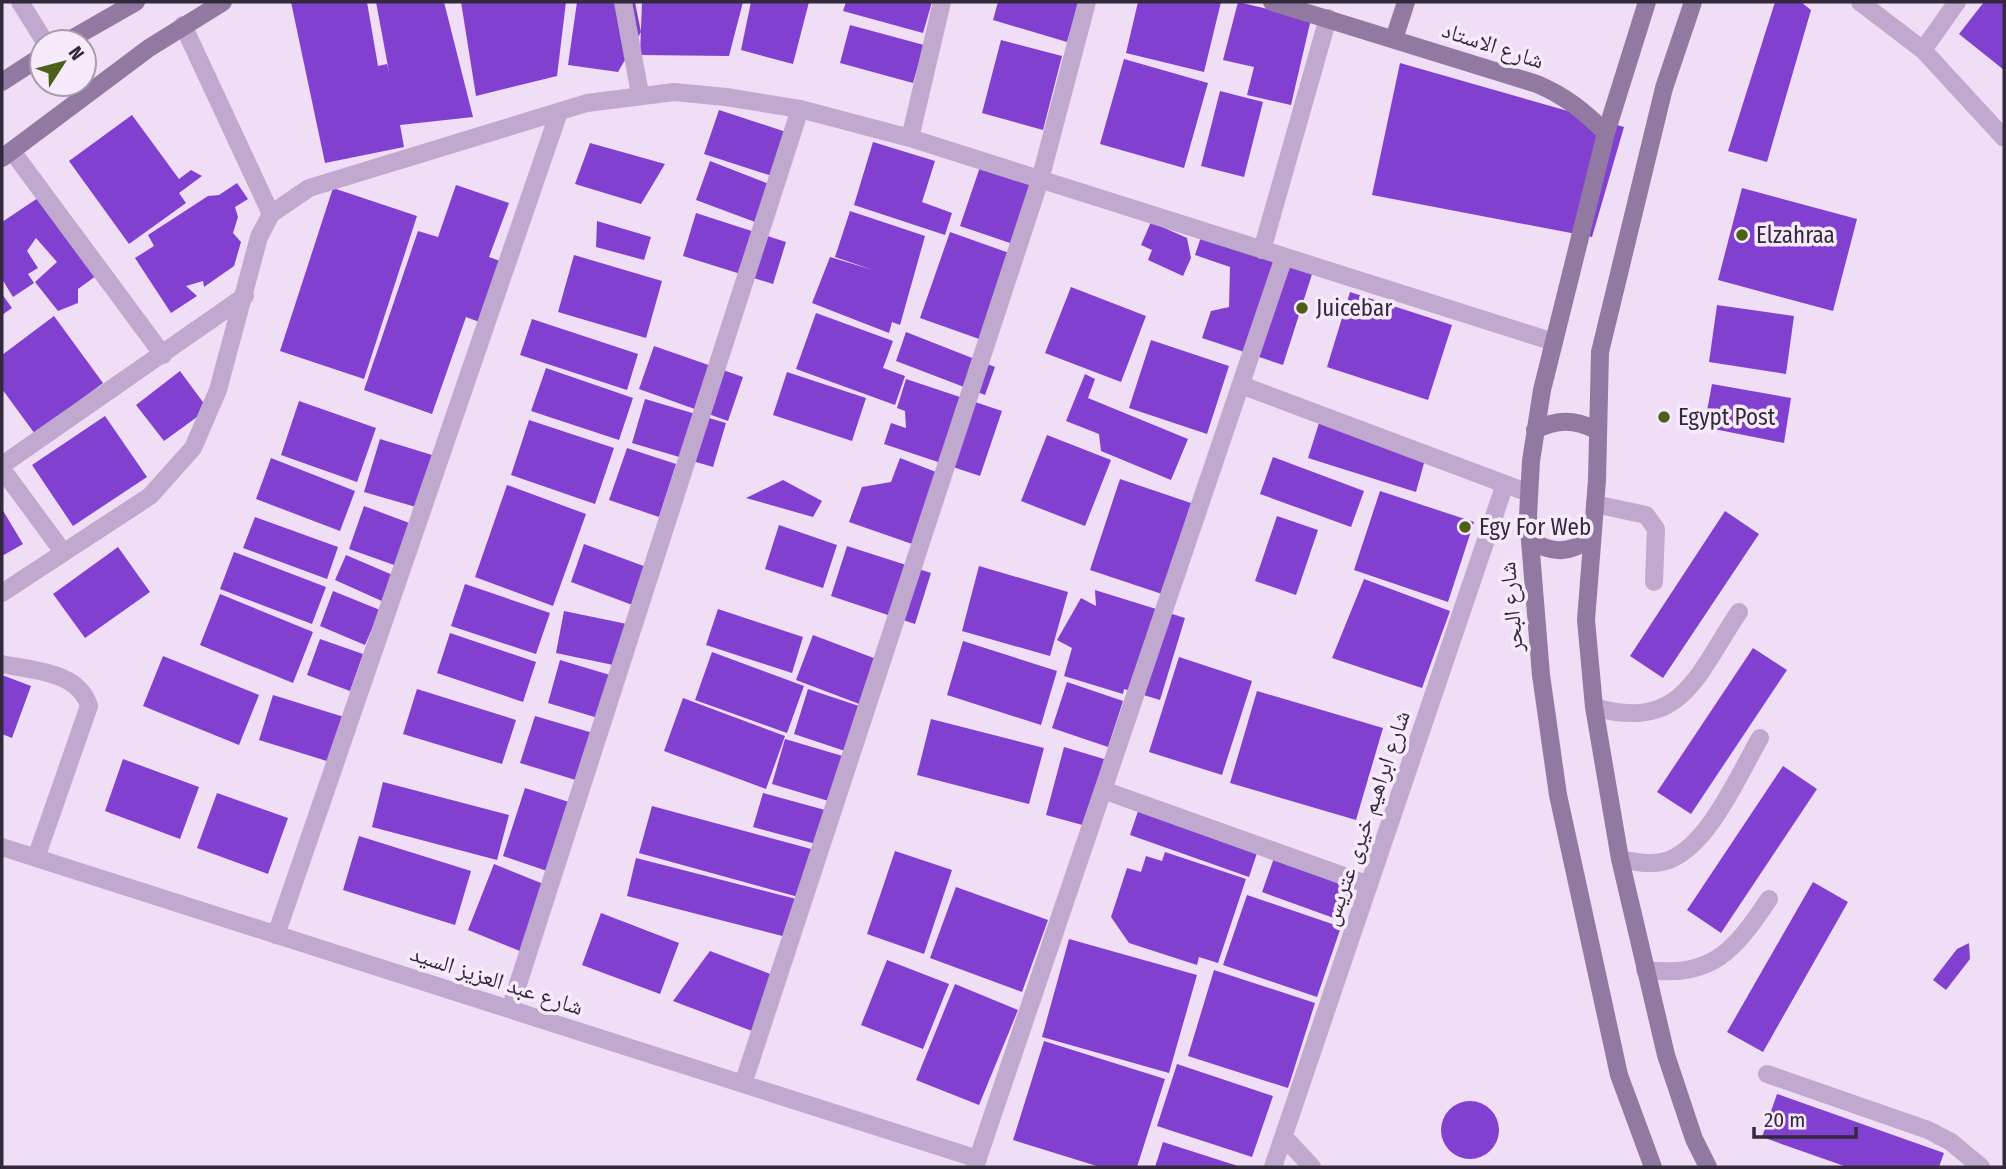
<svg xmlns="http://www.w3.org/2000/svg" width="2006" height="1169" viewBox="0 0 2006 1169" font-family="'Fira Sans Condensed','Noto Naskh Arabic',sans-serif">
	<style>
		.building { fill: #8140d0 }
		.lines { fill: none; stroke-linecap: round; stroke-linejoin: round }
		.service { stroke: #c1a8ce; stroke-width: 18 }
		.minor { stroke: #c1a8ce; stroke-width: 18 }
		.secondary { stroke: #9179a2; stroke-width: 18 }
		.poi-dot { fill: #4d601a; stroke: #f7ebfb; stroke-width: 2.5 }
		.labels { text-anchor: middle; dominant-baseline: central; stroke-width: 7; stroke-linejoin: round; paint-order: stroke }
		.street-label { font-size: 23px; fill: #32293a; stroke: #f7ebfb }
		.poi-label { font-size: 23px; fill: #32293a; stroke: #f7ebfb; text-anchor: start }
	</style>
	<rect width="100%" height="100%" fill="#efdef5"/>
	<path class="building" d="M291 2H367L378 66 387 64 389 72 376 2H444L473 117 400 125 404 147 325 163Z
		M461 2H566L557 76 476 96Z
		M577 2H635L641 32 618 72 568 65Z
		M642 2H743L729 56 640 55Z
		M751 2H809L793 64 741 50Z
		M846 2H932L923 33 843 11Z
		M998 2H1079L1067 42 993 20Z
		M1138 2H1221L1204 72 1126 53Z
		M1238 2 1311 19 1291 105 1247 95 1254 67 1223 60Z
		M1775 2H1801L1811 10 1767 162 1728 151Z
		M1984 2H2004V70L1959 34Z
		M850 25 924 45 913 83 840 63Z
		M1001 40 1062 56 1043 130 982 113Z
		M1124 59 1208 83 1184 168 1100 144Z
		M1400 63 1624 127 1592 237 1372 195Z
		M1220 91 1263 102 1244 177 1201 166Z
		M719 110 786 132 772 176 704 154Z
		M132 115 179 179 191 170 202 176 179 193 186 203 129 244 69 161Z
		M873 142 935 161 922 202 952 213 945 235 854 205Z
		M590 143 665 164 641 204 575 184Z
		M710 161 769 184 755 222 696 200Z
		M980 167 1033 185 1013 244 960 226Z
		M237 183 248 199 235 207 238 217 233 233 241 242 234 266 204 287 203 281 186 286 197 296 171 313 135 258 154 246 148 235 208 196 219 195Z
		M456 185 509 203 489 257 503 262 482 323 466 317 432 414 364 390 418 231 438 237Z
		M333 188 417 216 364 379 280 351Z
		M1742 188 1857 219 1833 311 1718 280Z
		M41 196 100 273 78 289V303L58 311 35 282 57 262 36 238 27 251 38 268 28 274 34 283 13 297 2 279V222Z
		M850 211 925 236 900 325 892 322 889 333 812 303 830 257 873 270 835 257Z
		M696 213 786 242 773 284 683 256Z
		M597 221 651 237 644 260 596 247Z
		M1151 222 1187 238 1191 258 1183 276 1148 260 1152 250 1141 245Z
		M1203 231 1314 268 1283 365 1202 338 1211 311 1229 307 1230 267 1195 255Z
		M950 232 1012 254 982 340 920 318Z
		M574 255 662 281 646 338 558 312Z
		M1071 287 1146 316 1121 382 1045 353Z
		M1350 292 1452 325 1428 400 1327 367Z
		M2 294 12 308 2 315Z
		M1717 305 1794 316 1786 374 1709 362Z
		M816 313 893 341 883 368 905 376 895 405 796 369Z
		M54 316 103 383 35 434 2 389V355Z
		M532 319 638 354 627 390 520 355Z
		M906 332 995 367 985 395 896 361Z
		M1151 340 1229 366 1207 434 1129 408Z
		M654 346 743 377 728 421 639 389Z
		M546 368 633 398 619 440 531 411Z
		M180 371 208 409 164 441 136 405Z
		M787 372 866 398 852 441 773 415Z
		M1085 374 1095 379 1088 398 1188 439 1171 480 1101 451 1099 434 1066 421Z
		M906 379 1002 411 980 476 884 444 891 423 906 428 905 411 897 408Z
		M1712 384 1791 398 1784 443 1704 427Z
		M645 399 726 423 713 467 632 443Z
		M299 401 376 428 357 482 281 455Z
		M105 416 147 477 73 526 32 465Z
		M529 420 614 448 595 504 511 475Z
		M1319 423 1426 456 1416 492 1308 458Z
		M1047 435 1111 460 1085 526 1021 501Z
		M380 439 432 455 416 507 364 492Z
		M627 448 676 464 659 517 609 500Z
		M1273 457 1364 491 1351 527 1260 494Z
		M271 458 355 491 340 531 256 499Z
		M900 458 941 474 915 545 849 522 862 487 891 482Z
		M1120 479 1191 503 1162 594 1090 570Z
		M783 480 822 501 813 517 746 498Z
		M507 485 586 514 553 606 475 577Z
		M1380 491 1474 522 1448 602 1354 570Z
		M364 506 412 524 397 566 349 549Z
		M2 509 23 544 2 556Z
		M1725 511 1759 534 1663 678 1630 656Z
		M1277 516 1318 530 1296 595 1255 581Z
		M255 517 338 547 327 579 243 548Z
		M779 525 837 545 823 588 765 569Z
		M584 544 649 568 635 606 571 582Z
		M847 546 931 573 915 624 831 596Z
		M118 547 150 592 85 638 53 594Z
		M234 552 326 587 312 624 220 589Z
		M346 555 395 576 384 602 335 580Z
		M979 566 1068 592 1050 656 962 631Z
		M1364 579 1450 611 1422 688 1332 658Z
		M465 584 550 613 536 654 451 626Z
		M1095 590 1185 618 1160 700 1124 689 1123 694 1064 676 1072 648 1057 640 1081 598 1096 606Z
		M333 591 380 610 365 645 320 626Z
		M220 594 313 632 293 683 200 645Z
		M718 609 803 637 792 673 706 645Z
		M564 611 627 624 618 666 556 653Z
		M450 633 536 662 523 702 437 673Z
		M813 635 879 660 862 705 796 680Z
		M320 639 363 654 350 691 307 675Z
		M963 641 1057 671 1041 725 947 695Z
		M1753 648 1787 670 1691 814 1657 792Z
		M712 652 804 686 787 733 695 700Z
		M163 656 259 695 239 745 143 706Z
		M1179 657 1252 681 1222 775 1149 752Z
		M560 660 610 675 598 718 548 703Z
		M2 675 31 686 12 738 2 734Z
		M1067 682 1123 701 1108 747 1052 728Z
		M417 689 516 720 502 764 403 734Z
		M808 689 862 707 848 752 794 734Z
		M1257 691 1383 728 1356 820 1230 783Z
		M273 695 344 717 330 762 259 740Z
		M683 698 785 736 766 789 664 751Z
		M535 716 593 733 579 781 520 763Z
		M931 719 1044 748 1029 804 917 775Z
		M785 739 846 757 832 802 772 784Z
		M1064 747 1104 759 1086 826 1046 815Z
		M123 759 199 787 180 839 105 811Z
		M1783 766 1817 789 1721 933 1687 910Z
		M383 782 509 815 497 860 372 827Z
		M525 788 572 803 550 872 503 856Z
		M217 793 288 818 268 874 197 848Z
		M763 793 825 810 816 844 753 827Z
		M652 806 815 850 802 898 639 853Z
		M1139 808 1258 850 1249 877 1130 835Z
		M359 836 471 871 455 925 343 890Z
		M895 851 952 870 924 954 867 934Z
		M1165 852 1246 879 1218 963 1199 957 1197 965 1129 943 1111 917 1127 868 1141 872 1146 856 1162 861Z
		M636 858 800 900 790 938 627 896Z
		M1274 858 1353 887 1342 921 1262 892Z
		M494 864 546 885 520 951 468 930Z
		M1813 882 1848 902 1763 1052 1727 1032Z
		M956 887 1048 920 1022 992 930 958Z
		M1247 895 1341 927 1317 997 1223 965Z
		M601 913 679 943 660 994 582 965Z
		M1069 939 1197 975 1169 1073 1042 1037Z
		M1969 943 1970 959 1946 990 1933 980 1957 949Z
		M710 951 773 975 752 1031 673 1001Z
		M887 960 949 984 923 1049 861 1025Z
		M1214 970 1315 1003 1288 1088 1188 1056Z
		M955 984 1018 1010 979 1105 916 1080Z
		M1044 1041 1165 1079 1137 1167H1100L1013 1140Z
		M1177 1064 1273 1096 1252 1157 1157 1126Z
		M1777 1094 1944 1153 1939 1167H1847L1762 1137Z
		M1441 1130a29 29 0 1 1 58 0a29 29 0 1 1-58 0Z
		M1163 1142 1241 1167H1155Z"/>
	<g class="lines">
		<path class="service" d="M1860 2 1923 50 2004 138
			M1923 50 1957 2"/>
		<path class="minor" d="M20 2 45 42
			M623 2 640 94
			M183 25 271 214
			M910 138 942 2
			M12 151 163 355
			M1262 250 1328 18
			M1241 385 1529 493
			M2 465 245 296
			M2 469 63 552
			M1595 504 1646 515 1656 529 1654 582
			M2 593 150 496 193 448 218 390 259 237 271 214 309 188 587 103 674 92 726 97 800 109 910 138 1554 342
			M2 664C33 671 78 671 89 706L36 858
			M1594 707C1682 733 1697 674 1739 612
			M1103 790 1369 885
			M2 847 978 1159
			M1620 859C1636 862 1652 866 1669 860 1709 845 1739 774 1760 738
			M276 935 559 112
			M1645 970C1713 978 1734 951 1769 899
			M510 1009 800 109
			M1767 1074 1928 1130 1951 1142 1981 1167
			M743 1084 1040 180 1087 2
			M1284 1137 1312 1167
			M975 1167 1284 257
			M1273 1167 1505 484"/>
		<path class="secondary" d="M1272 2 1537 84C1565 96 1584 111 1606 133
			M1647 2 1606 133 1542 390 1531 461 1528 516 1541 675 1558 795 1619 1075 1653 1167
			M1693 2 1664 88 1600 352 1597 480 1586 620 1594 707 1620 859 1666 1055 1694 1139 1708 1167
			M1394 39 1406 2
			M66 42 136 2
			M2 82 42 56
			M2 158 149 48 223 2
			M1535 430C1558 419 1574 419 1596 430
			M1530 540C1552 554 1570 554 1590 538"/>
	</g>
	<g class="poi-dot">
		<circle cx="1742" cy="235" r="7"/>
		<circle cx="1302" cy="308" r="7"/>
		<circle cx="1664" cy="417" r="7"/>
		<circle cx="1465" cy="527" r="7"/>
	</g>
	<g class="labels">
		<g class="street-label">
			<text transform="translate(1493 45) rotate(18)">شارع الاستاد</text>
			<text transform="translate(1511 607) rotate(-95)">شارع البحر</text>
			<text transform="translate(1366 818) rotate(-71)">شارع ابراهيم خيرى عتريس</text>
			<text transform="translate(497 980) rotate(18)">شارع عبد العزيز السيد</text>
		</g>
		<g class="poi-label">
			<text x="1756" y="235">Elzahraa</text>
			<text x="1316" y="308">Juicebar</text>
			<text x="1678" y="417">Egypt Post</text>
			<text x="1479" y="527">Egy For Web</text>
		</g>
	</g>
	<rect width="2006" height="1169" fill="none" stroke="#32293a" stroke-width="7"/>
	<g transform="translate(63 63) rotate(54)"><circle r="33" fill="#f7ebfb" stroke="#a89dae" stroke-width="2"/>
	<path d="M0-5L12 26L0 18L-12 26Z" fill="#4d601a"/>
	<text y="-10" font-size="19" font-weight="bold" text-anchor="middle" fill="#32293a">N</text>
	</g>
	<path d="M1754 1127v10h102v-10" fill="none" stroke="#32293a" stroke-width="3.5"/>
	<text x="1764" y="1127" font-size="21" fill="#32293a" stroke="#f7ebfb" stroke-width="5" paint-order="stroke">20 m</text>
</svg>
